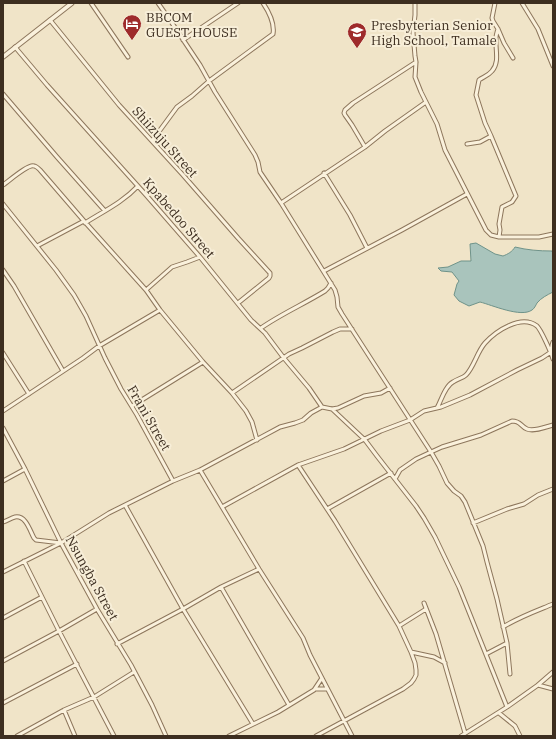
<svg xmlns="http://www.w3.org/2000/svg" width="556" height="739" viewBox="0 0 556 739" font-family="'IBM Plex Serif',serif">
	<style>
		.water { fill: #a9c4bc; stroke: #6f938a }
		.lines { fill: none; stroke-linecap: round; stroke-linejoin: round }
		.minor-casing { stroke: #8d765c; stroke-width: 5 }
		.tertiary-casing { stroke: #8d765c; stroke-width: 5.5 }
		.minor { stroke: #faf1dc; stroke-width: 3 }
		.tertiary { stroke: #faf1dc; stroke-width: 3.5 }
		.labels { text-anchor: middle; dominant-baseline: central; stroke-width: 4; stroke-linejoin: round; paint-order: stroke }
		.poi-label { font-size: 13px; fill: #3d2e20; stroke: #f7eed8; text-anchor: start }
		.street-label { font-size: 13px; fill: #3d2e20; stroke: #f7eed8 }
	</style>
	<rect width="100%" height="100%" fill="#f0e4c8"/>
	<path class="water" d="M476 243 495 254 503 256C508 254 512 252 515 247 527 250 539 251 552 251L553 254V292C547 295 541 298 537 303 536 305 534 309 532 310 521 318 492 305 480 302L469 306 459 301 454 295 457 284 459 281 452 272 441 271 438 268 448 267 461 261H471L470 244Z"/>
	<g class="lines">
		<defs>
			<path id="minor" d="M91 3 128 57
				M158 3 174 26 200 65 215 92 255 155 258 162 260 172 281 203 335 290 337 297 338 307 342 314 431 452 439 466 447 483 454 491 461 496 465 502 483 546 487 562 497 599 507 643 510 674
				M415 3V15L413 33 415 56 416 62 415 77 421 92 437 124 445 150 486 230 491 235 499 237H539L553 234
				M495 3 492 18 493 21 498 29 504 43 513 58
				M522 3 538 29 553 66
				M50 20 119 105 183 175 238 238 270 273V276L269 278 238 303
				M183 40 238 3
				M15 47 47 85 146 195 200 257 251 320 265 333 283 357 309 388 322 407
				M3 94 57 157 105 211
				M491 136 485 123 476 95 479 80C483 77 488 76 492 71 500 62 495 49 496 38 496 35 497 32 498 29
				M152 141 177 107 192 96 209 81 273 34C275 23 269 12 263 3
				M467 144 480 142 491 136 516 196 512 202 502 207 499 224 500 230 499 237
				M365 147 352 125 345 115 344 113 345 110 353 103 416 62
				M324 173 350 215 367 248
				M3 185C9 181 28 164 34 166 36 166 38 168 40 170L84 221 146 290 160 310 203 362 232 393 246 411 252 422 257 440
				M281 203 365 147 385 131 426 102
				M3 204 56 270 74 295 86 316 105 358 121 389 137 415 173 481 109 513 61 543 3 572
				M85 223C104 211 123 202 138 186
				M37 246 84 221
				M3 270 14 286 63 371
				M324 271 402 230 467 194
				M146 290 172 267 187 262 200 257
				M261 328C281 314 304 304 325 291L328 288 331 283
				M3 353 29 394
				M232 393 289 354 302 348 333 332 340 329H352
				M132 406 203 362
				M437 408C441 401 445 386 453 382 457 379 463 378 466 375 474 367 477 352 485 343 496 331 521 314 537 326 541 330 551 352 553 359
				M332 409 365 440 377 456 416 506 424 518 435 537 459 587 507 707
				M3 411 83 358 99 346 160 310
				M3 428 25 469 61 543 97 609 131 665 152 705 166 736
				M298 465 335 521 399 626 411 652 415 663 416 670V675L414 679 411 683 403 689 316 736
				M200 470 259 569 303 638 310 655 352 736
				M395 479 400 470 416 459 431 452 442 447 481 435 512 421C521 421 520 426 527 429 534 432 545 427 553 425
				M3 481 25 469
				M173 481 200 470 280 427 295 423 303 420 311 413 322 407 332 409 338 408 364 396 381 393 390 388
				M125 505 183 609 253 724
				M222 507 298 465 344 449 381 431 410 420 424 411 441 407 470 395 517 370 542 358 551 352 552 345 553 342
				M327 509 391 473
				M3 522C7 521 11 518 15 517 26 515 30 531 34 538L36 540 61 543
				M473 523 507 509 524 504 538 495 553 489
				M24 561 59 631 114 736
				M221 587 289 705
				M424 603 436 634 465 733
				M3 618 42 597
				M399 626 426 609
				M503 627C519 617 536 611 553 604
				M117 644 183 609 221 587 259 569
				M411 652 434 657 445 663
				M486 654 507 643
				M3 661 59 631 97 609
				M538 685 553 689
				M315 689H327
				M3 703 77 664
				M64 710 75 736
				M499 713 515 726 520 736
				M17 736 64 710 94 697 134 672
				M229 736 278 712 314 690 322 678
				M461 736 507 707 538 685 553 672"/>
			<path id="tertiary" d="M3 57 72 3"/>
		</defs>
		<use href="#minor" class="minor-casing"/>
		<use href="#tertiary" class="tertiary-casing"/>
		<use href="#minor" class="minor"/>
		<use href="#tertiary" class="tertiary"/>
	</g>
	<defs>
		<symbol id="hotel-pin" viewBox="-11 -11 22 30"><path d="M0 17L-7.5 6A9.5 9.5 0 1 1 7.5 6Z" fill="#9e2a2b" stroke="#f7eed8"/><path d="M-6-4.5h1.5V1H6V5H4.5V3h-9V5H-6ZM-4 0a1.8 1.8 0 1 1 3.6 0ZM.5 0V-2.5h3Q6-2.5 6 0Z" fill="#fff"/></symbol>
		<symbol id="school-pin" viewBox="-11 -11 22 30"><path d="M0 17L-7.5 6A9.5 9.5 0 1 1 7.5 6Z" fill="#9e2a2b" stroke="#f7eed8"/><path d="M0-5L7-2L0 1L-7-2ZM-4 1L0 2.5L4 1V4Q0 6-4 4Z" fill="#fff"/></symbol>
	</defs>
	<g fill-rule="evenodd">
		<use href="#hotel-pin" x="121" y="13" width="22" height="30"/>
		<use href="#school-pin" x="346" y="21" width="22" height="30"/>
	</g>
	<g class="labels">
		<g class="poi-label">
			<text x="146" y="17">BBCOM<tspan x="146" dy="15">GUEST HOUSE</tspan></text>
			<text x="371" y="25">Presbyterian Senior<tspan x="371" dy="15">High School, Tamale</tspan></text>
		</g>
		<g class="street-label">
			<text transform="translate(165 142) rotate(48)">Shiizuju Street</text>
			<text transform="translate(179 218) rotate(49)">Kpabedoo Street</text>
			<text transform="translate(149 418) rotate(60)">Frani Street</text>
			<text transform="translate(92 578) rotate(61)">Nsungba Street</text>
		</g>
	</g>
	<rect width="556" height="739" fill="none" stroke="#3d2e20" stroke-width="8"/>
</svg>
